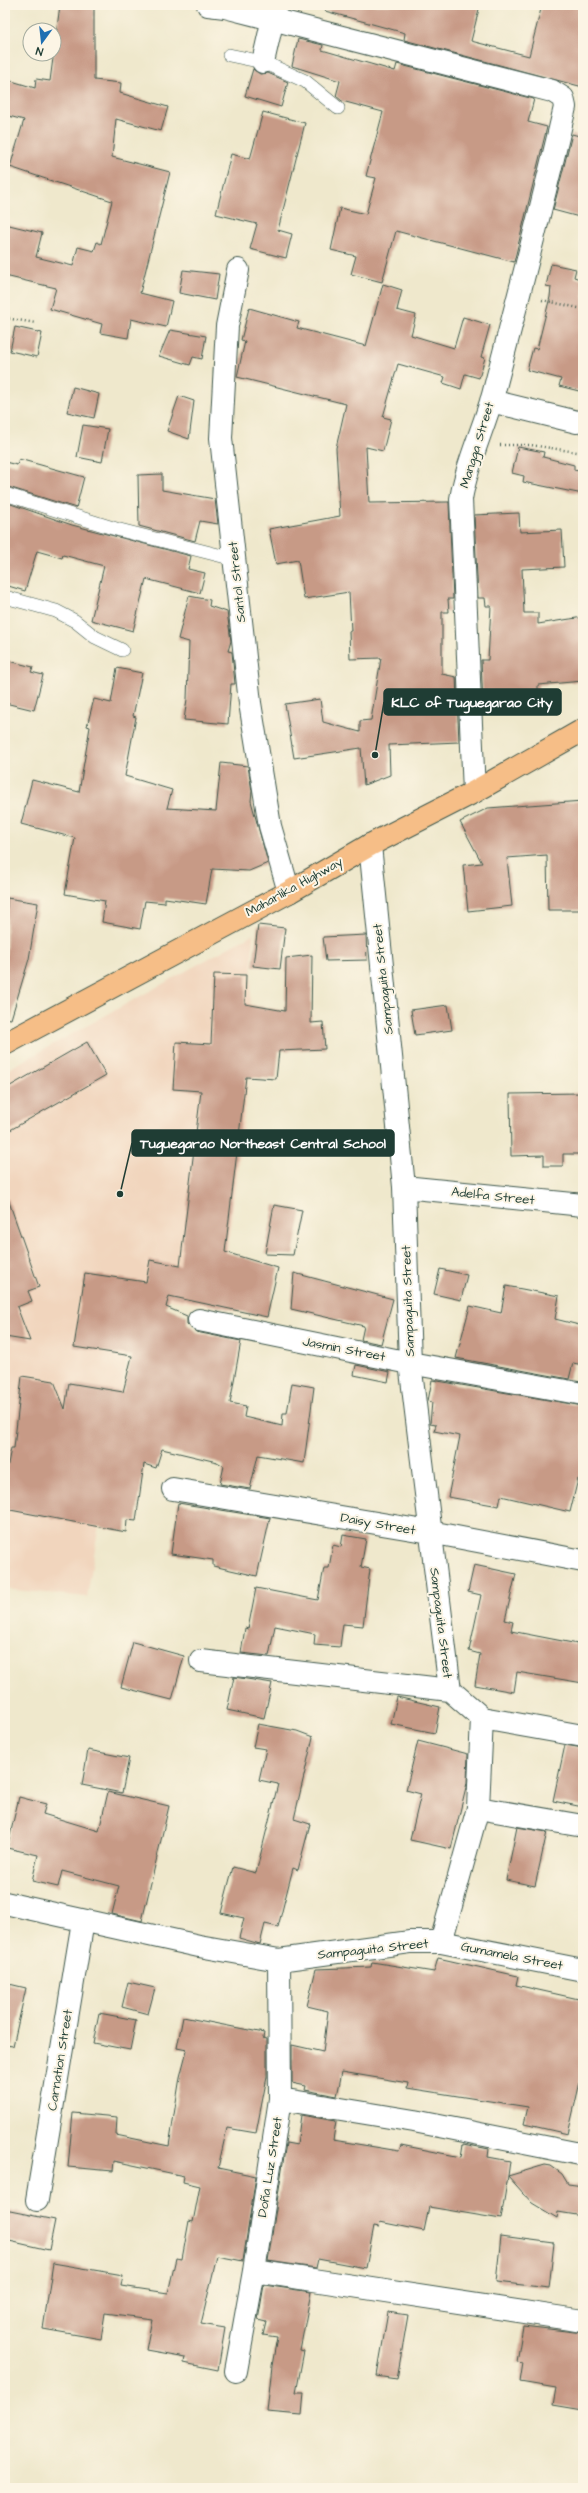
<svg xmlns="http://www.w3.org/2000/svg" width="588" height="2493" viewBox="0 0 588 2493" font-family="'Architects Daughter',sans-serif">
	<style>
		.built { fill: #f1d5bd }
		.building { fill: #c79a86 }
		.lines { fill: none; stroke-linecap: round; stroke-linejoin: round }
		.lane-casing { stroke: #3e574b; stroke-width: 14 }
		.street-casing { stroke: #3e574b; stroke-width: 24 }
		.primary-casing { stroke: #3e574b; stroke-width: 24 }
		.path { stroke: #3e574b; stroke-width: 2.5; stroke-dasharray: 1 3; stroke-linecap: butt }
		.lane { stroke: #fff; stroke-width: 13 }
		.street { stroke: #fff; stroke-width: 22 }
		.primary { stroke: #f6be87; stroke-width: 22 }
		.labels { text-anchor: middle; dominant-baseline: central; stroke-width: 4; stroke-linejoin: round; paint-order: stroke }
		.street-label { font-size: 13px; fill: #1f3d34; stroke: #fcf5e5 }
		.leader { fill: none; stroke: #1f3d34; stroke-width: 1.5 }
		.callout-dot { fill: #1f3d34; stroke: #fcf5e5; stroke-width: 1.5 }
		.callout { fill: #1f3d34; stroke: #1f3d34; stroke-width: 1.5 }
		.callout-label { font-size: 14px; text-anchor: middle; font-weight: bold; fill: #fff }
	</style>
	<rect width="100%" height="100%" fill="#fcf5e5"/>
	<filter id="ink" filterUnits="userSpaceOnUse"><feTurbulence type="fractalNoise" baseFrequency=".025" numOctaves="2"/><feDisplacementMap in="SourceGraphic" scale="8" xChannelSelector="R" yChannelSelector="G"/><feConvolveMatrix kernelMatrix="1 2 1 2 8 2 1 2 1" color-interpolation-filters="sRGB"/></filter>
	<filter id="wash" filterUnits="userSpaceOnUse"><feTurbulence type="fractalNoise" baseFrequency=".012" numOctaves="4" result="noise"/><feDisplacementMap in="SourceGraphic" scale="16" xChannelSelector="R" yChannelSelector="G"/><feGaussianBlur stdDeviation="0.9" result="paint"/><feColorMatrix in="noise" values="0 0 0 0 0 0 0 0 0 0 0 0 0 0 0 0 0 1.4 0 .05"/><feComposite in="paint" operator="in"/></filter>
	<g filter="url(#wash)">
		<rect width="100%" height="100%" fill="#efe8cc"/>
		<path class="built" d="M253 934 247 1094 220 1307 137 1295 87 1597 5 1589V1071Z"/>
		<g id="blocks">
			<path class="building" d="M60 5H94V80L121 83 120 93 168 107 161 131 116 119 112 157 170 172 140 293 172 301 166 327 131 319 128 338 100 333 102 324 50 309 56 288 5 276V224L42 233 36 257 73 266 78 247 94 251 97 242 101 244 112 201 10 167 24 120 5 115V79L35 88 36 79 50 81Z
				M326 5H480L471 41 529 56 542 5H583V87L404 40 405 33 325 11Z
				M298 39 323 45 322 50 395 71 397 64 534 99 528 122 547 127 514 262 396 231 382 282 351 274 356 256 331 250 340 208 366 214 376 178 366 176 383 112 342 101 336 96 340 81 292 66Z
				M253 69 260 74 268 73 288 82 281 107 245 96Z
				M263 112 305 123 278 230 292 234 286 258 250 249 257 224 216 214 231 154 250 159Z
				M572 134 583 137V218L553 210Z
				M551 264 576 269 574 277 583 280V392L559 386 561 379 527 370 533 348 537 349 550 297 551 287 546 286Z
				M183 270 219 274 215 300 179 293Z
				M383 284 402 290 397 310 416 315 411 335 454 348 463 317 490 325 481 357 485 358 479 378 465 374 461 389 443 383 445 377 398 364 383 417 391 419 383 451 366 447 369 503 449 502 453 599H448L449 612H442V674L456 677 459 742 389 745 390 775 364 785 361 748 294 758 285 704 320 699 323 722 360 732V721L371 720 381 658 350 659 349 631H351L349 592 304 599 298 560 276 564 269 529 340 516 336 448 346 404 237 377 245 341 241 340 249 308 299 322 297 328 366 346Z
				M15 327 42 333 37 357 10 351Z
				M170 330 206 336 202 359 193 357 190 365 159 356Z
				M73 387 99 394 94 418 67 412Z
				M179 396 194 401 189 439 167 431Z
				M83 425 108 429 102 462 77 457Z
				M518 447 544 452 543 457 574 465V470L583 472V494L523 482 524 476 512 473Z
				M19 459 84 477 76 508 5 486V462L17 465Z
				M162 474V490L215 499 218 524 200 521 195 541 139 526 138 475Z
				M5 502 72 525 191 556 188 569 205 573 200 593 146 579 133 631 91 620 104 566 63 555 62 558 37 551 25 591 5 585Z
				M519 513 520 532 562 530 564 567 522 569 524 613H538V624L583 617V681L538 685V694H534V698L489 700V704H483L481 660H488L491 606H486L485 598H478L474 515Z
				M189 596 210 600 209 606 227 612 231 641 228 651 232 652 235 684H231L228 724 184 720 187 699 189 642 178 639Z
				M5 660 33 667 31 672 43 675 34 710 5 703Z
				M117 668 142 673 133 716 136 717 125 776 172 790 167 808 216 811 221 763 248 766 252 791 251 801 268 863 249 871 212 869 206 904 165 898V903L145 901 140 929 102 922 105 901 65 894 75 838 21 824 32 780 79 792 90 727 87 726 94 699 111 703Z
				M583 801V910H548L547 855 507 858 512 906 468 911 463 865 482 863 460 822 488 808Z
				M7 898 38 903 29 959 11 1019 5 1018Z
				M258 925 285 928 280 969 253 966Z
				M366 935 367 960 326 961 323 937Z
				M312 955 311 1023 323 1022 325 1049 279 1051 276 1079 246 1077 225 1252 278 1268 267 1317 169 1296 166 1307 187 1316V1324L196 1332 241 1341 230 1403 246 1406 244 1417 282 1426 283 1413H287L292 1383 314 1387 304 1463 258 1455 250 1489 220 1484 224 1466 217 1462 162 1449 156 1468 144 1464 136 1521 127 1520 126 1532 5 1509V1480L11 1448H14L22 1376 54 1381 65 1409 69 1383 123 1392 132 1356 74 1347 85 1273 146 1282 150 1260 180 1266 201 1091 173 1089 176 1042 211 1044 214 974 246 975 245 1004 285 1011 286 958Z
				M448 1005 452 1030 415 1035 411 1010Z
				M87 1042 106 1075 5 1133V1089Z
				M583 1093V1154H563V1166H544V1155L511 1156 510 1094Z
				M5 1199H8L39 1287 28 1291 32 1301 17 1307 30 1341 5 1337Z
				M274 1205 302 1210 293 1255 265 1254Z
				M440 1269 467 1275 461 1300 434 1294Z
				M294 1273 393 1299 381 1344 361 1340 364 1326 291 1309Z
				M506 1286 559 1296 555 1319 583 1326V1365L573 1363 569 1379 456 1358 470 1306 501 1313Z
				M356 1365 390 1372 388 1382 354 1375Z
				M432 1380 583 1406V1480L578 1479 570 1512 501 1496 499 1506 448 1497 460 1436 434 1431 436 1425 430 1424 432 1402 428 1401Z
				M178 1503 270 1518 257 1576 213 1566V1560L171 1554Z
				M343 1535 366 1539 361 1567 370 1569 363 1626 343 1624 340 1647 314 1645 315 1634 275 1626 269 1656 241 1653 245 1628 248 1629 256 1588 318 1600 324 1568H329L333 1545 341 1547Z
				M474 1565 516 1574 505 1620 513 1622 511 1631 583 1645V1683L517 1672 514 1692 475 1685 480 1654 469 1651 481 1595 468 1592Z
				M133 1642 184 1656 172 1700 121 1687Z
				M234 1677 272 1683 264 1718 227 1710Z
				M397 1697 440 1707 435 1733 391 1724Z
				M258 1724 297 1731 313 1737 294 1819 310 1824 298 1870 293 1868 278 1927 265 1924 260 1944 239 1938 244 1918 221 1913 233 1867 256 1873 278 1784 259 1780 266 1749 253 1747Z
				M418 1741 468 1754 467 1783 451 1849 410 1840 421 1794 406 1790Z
				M565 1745 583 1748V1807L553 1801Z
				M88 1750 129 1758 122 1793 82 1785Z
				M108 1792 169 1806 142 1921 112 1914 119 1886 62 1871 58 1887 32 1881 38 1855 7 1848 19 1797 46 1804 43 1814 99 1831Z
				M517 1827 547 1832 535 1886 506 1880Z
				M438 1958 518 1976 516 1985 583 2000V2069L568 2134 524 2124 528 2107 407 2088 408 2083 342 2072 337 2096 305 2090 306 2086 292 2083V2045L323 2052 328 2011 307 2006 316 1969 371 1967 372 1962 434 1972Z
				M128 1982 155 1988 148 2014 122 2007Z
				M5 1983 26 1988 13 2046 5 2045Z
				M99 2013 136 2020 130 2050 93 2043Z
				M183 2017 264 2033 263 2038 267 2039V2077L256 2133 227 2128 218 2168 256 2176 243 2261 217 2256 201 2324 225 2328 218 2370 184 2363 185 2357 146 2350 152 2319 105 2313 101 2339 43 2329 53 2263 123 2275 121 2286 168 2293 176 2258 182 2259 189 2221 193 2222 200 2186 183 2182 184 2176 114 2161 113 2171 68 2167 73 2113 117 2117 116 2135 169 2146 180 2077 187 2050 177 2048Z
				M301 2115 336 2121 333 2140 399 2151 401 2145 461 2157 463 2144 489 2149 488 2157 510 2161 508 2176 545 2165 551 2166 562 2174 568 2184 583 2186V2216L558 2212 557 2218 532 2203 508 2176 501 2219 429 2207 424 2231 380 2222 379 2227 374 2226 366 2268 318 2259 316 2268 268 2261 286 2143 297 2145Z
				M5 2210 55 2220 49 2250 5 2240Z
				M501 2236 554 2243 549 2288 496 2282Z
				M264 2285 311 2292 300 2350 304 2351 296 2393H304L302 2415 267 2412 272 2366 277 2337 263 2335 266 2322 258 2320Z
				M388 2312 408 2315 397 2379 377 2376Z
				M523 2326 583 2333V2410L553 2405 556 2388 520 2382 523 2363 517 2362Z"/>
		</g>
	</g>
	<g filter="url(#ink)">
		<use href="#blocks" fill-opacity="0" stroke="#3e574b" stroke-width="1"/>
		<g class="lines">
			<defs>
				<path id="lane" d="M229 55 263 62 305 81 338 108
					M5 494 116 529 234 559
					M5 597 56 611 75 621 95 637 122 650"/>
				<path id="street" d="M208 5 225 7 552 91 563 98 565 107C543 203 518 299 493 395 483 430 467 463 461 499L474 792
					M263 62 276 5
					M238 270 227 326 221 438 250 703 270 826 289 892
					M491 401 577 422 583 421
					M404 1187 583 1205
					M199 1320 410 1363 583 1394
					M173 1489 430 1532 583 1561
					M201 1661 450 1690
					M482 1718 583 1736
					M478 1808 583 1826
					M5 1903 199 1946 279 1960 410 1942H441L478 1808 482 1718 450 1690 410 1363 404 1187 370 845
					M441 1942 583 1970
					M280 2099 414 2121 580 2154
					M37 2200 83 1921
					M254 2271 583 2321
					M236 2371 254 2271 280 2099 279 1960"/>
				<path id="primary" d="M5 1044 289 892 370 845 474 792 583 730"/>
			</defs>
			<use href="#lane" class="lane-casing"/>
			<use href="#street" class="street-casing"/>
			<use href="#primary" class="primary-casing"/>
			<path class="path" d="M542 300 583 309
				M5 318 36 323
				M500 445H531L583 453"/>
			<use href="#lane" class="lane"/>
			<use href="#street" class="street"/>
			<use href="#primary" class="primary"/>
		</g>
	</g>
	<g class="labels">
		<g class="street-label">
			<text transform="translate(477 445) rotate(-73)">Mangga Street</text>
			<text transform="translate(237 582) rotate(-96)">Santol Street</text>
			<text transform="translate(294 887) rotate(-29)">Maharlika Highway</text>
			<text transform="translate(383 979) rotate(-96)">Sampaguita Street</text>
			<text transform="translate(493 1196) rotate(6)">Adelfa Street</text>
			<text transform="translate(408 1301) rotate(-92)">Sampaguita Street</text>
			<text transform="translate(344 1349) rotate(11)">Jasmin Street</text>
			<text transform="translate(378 1524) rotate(10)">Daisy Street</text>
			<text transform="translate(441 1623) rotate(83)">Sampaguita Street</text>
			<text transform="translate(373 1949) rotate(-6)">Sampaguita Street</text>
			<text transform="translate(512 1956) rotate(11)">Gumamela Street</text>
			<text transform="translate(60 2060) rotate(-81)">Carnation Street</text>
			<text transform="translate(270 2167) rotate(-81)">Doña Luz Street</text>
		</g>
	</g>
	<path class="leader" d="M375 755L384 702M120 1194L132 1143"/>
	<g class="callout-dot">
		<circle cx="375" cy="755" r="4"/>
		<circle cx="120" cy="1194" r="4"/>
	</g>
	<g class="callout">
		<rect x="384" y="689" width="177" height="26" rx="4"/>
		<rect x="132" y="1130" width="262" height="26" rx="4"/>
	</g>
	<g class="callout-label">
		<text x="472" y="707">KLC of Tuguegarao City</text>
		<text x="263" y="1148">Tuguegarao Northeast Central School</text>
	</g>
	<rect width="588" height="2493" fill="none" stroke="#fcf5e5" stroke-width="20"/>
	<g transform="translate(42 42) rotate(195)"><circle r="19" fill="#fcf5e5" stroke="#a4ab9e"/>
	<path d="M0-3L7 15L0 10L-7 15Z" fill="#1f6fb2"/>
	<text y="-6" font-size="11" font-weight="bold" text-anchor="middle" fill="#1f3d34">N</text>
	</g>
</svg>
